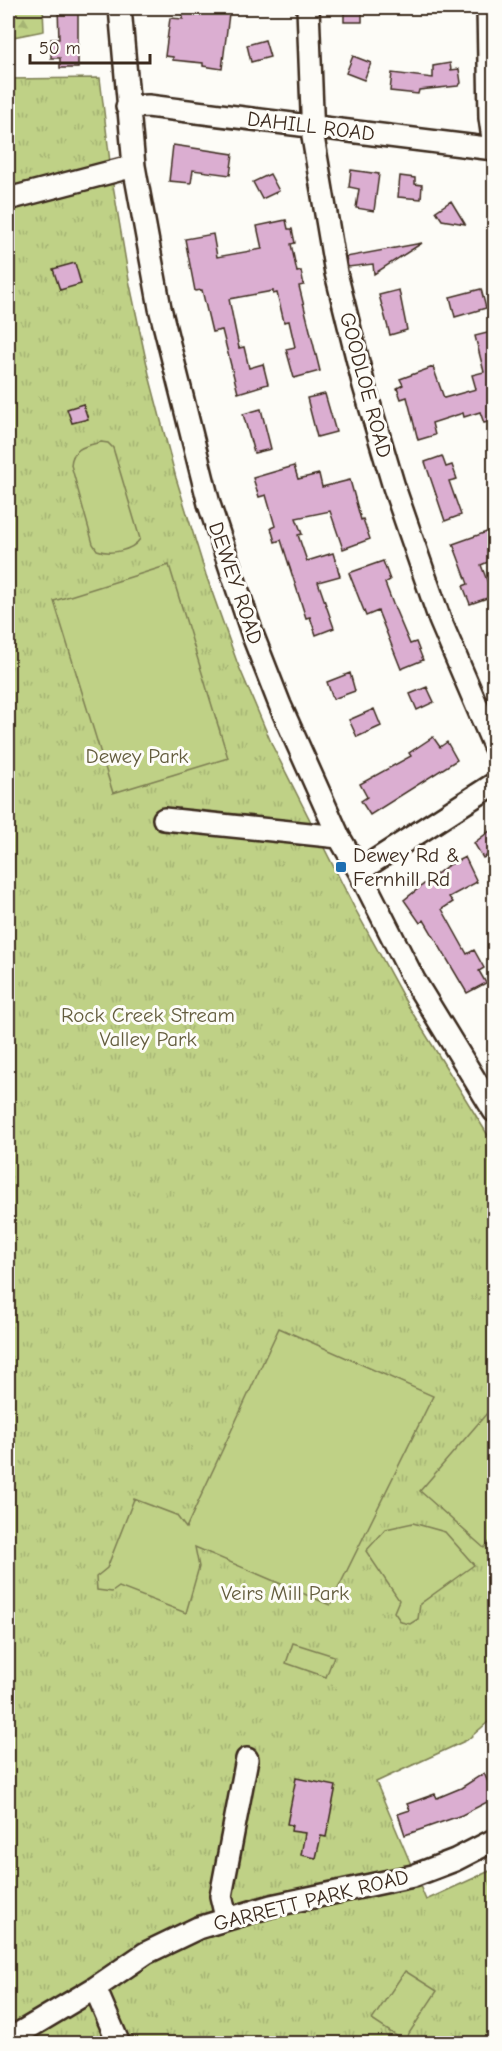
<svg xmlns="http://www.w3.org/2000/svg" width="502" height="2051" viewBox="0 0 502 2051" font-family="'Comic Neue',sans-serif">
	<style>
		.forest { fill: url(#forest-firs); stroke: #7d7e52; stroke-width: 1.5 }
		.park { fill: url(#park-tufts); stroke: #7d7e52; stroke-width: 1.5 }
		.pitch { fill: #bfd186; stroke: #7d7e52; stroke-width: 1.5 }
		.building { fill: #dbaed1; stroke: #3b2a1e; stroke-width: 1.5 }
		.lines { fill: none; stroke-linecap: round; stroke-linejoin: round }
		.minor-casing { stroke: #3b2a1e; stroke-width: 26 }
		.minor { stroke: #fdfcf7; stroke-width: 21 }
		.poi-dot { fill: #1f6fb2; stroke: #fdfcf7; stroke-width: 2 }
		.labels { text-anchor: middle; dominant-baseline: central; stroke-width: 6; stroke-linejoin: round; paint-order: stroke }
		.street-label { font-size: 21px; fill: #3b2a1e; stroke: #fdfcf7 }
		.park-label { font-size: 21px; fill: #635c3d; stroke: #fdfcf7 }
		.poi-label { font-size: 21px; fill: #3b2a1e; stroke: #fdfcf7; text-anchor: start }
	</style>
	<defs>
		<pattern id="forest-firs" width="22" height="20" patternUnits="userSpaceOnUse" patternTransform="scale(1.5)"><rect width="22" height="20" fill="#bfd186"/><path d="M5 1l3.5 6h-7zM16 11l3.5 6h-7z" fill="#a5b473"/></pattern>
		<pattern id="park-tufts" width="24" height="20" patternUnits="userSpaceOnUse" patternTransform="scale(1.5)"><rect width="24" height="20" fill="#bfd186"/><path d="M3 7l-1-3M5 7V3M7 7l1-3M15 17l-1-3M17 17v-4M19 17l1-3" fill="none" stroke="#a5b473"/></pattern>
	</defs>
	<rect width="100%" height="100%" fill="#fdfcf7"/>
	<filter id="ink" filterUnits="userSpaceOnUse"><feTurbulence type="fractalNoise" baseFrequency=".0167" numOctaves="2"/><feDisplacementMap in="SourceGraphic" scale="12" xChannelSelector="R" yChannelSelector="G"/><feConvolveMatrix kernelMatrix="1 2 1 2 8 2 1 2 1" color-interpolation-filters="sRGB"/></filter>
	<g filter="url(#ink)">
		<path class="forest" d="M8 8H43L44 31 8 38Z"/>
		<path class="park" d="M100 78 112 179 129 280 150 379 176 478 206 575 237 662 273 747 354 907 407 1004 494 1145V1717L467 1740 376 1782 426 1900 494 1869V2043H8V79Z"/>
		<path class="pitch" d="M101 442 108 443 113 448 140 539C132 551 110 555 97 550L93 544 71 465C72 447 87 446 101 442Z
			M169 565 228 758 113 793 54 601Z
			M279 1328 433 1396 330 1605 195 1547 199 1567 186 1613 119 1587 112 1592 97 1590 96 1577 107 1568 134 1499 176 1515 186 1528Z
			M494 1405V1537L484 1548 420 1491Z
			M413 1523 445 1532 474 1565 420 1604 418 1619 410 1624 401 1622 394 1612 399 1600 366 1551 386 1529Z
			M293 1643 334 1656 326 1677 286 1663Z
			M405 1971 437 1991 404 2041 372 2020Z"/>
		<path class="building" d="M58 8H78V68H60V58H51V39H59Z
			M182 8H200V11L229 14 222 69 203 66V63L173 60V57L165 56 170 18 183 19Z
			M344 8H362V22H344Z
			M265 40 270 57 251 62 247 45Z
			M353 56 371 63 364 80 346 73Z
			M450 63 451 70 459 69 461 83 458 86 419 90 418 94 390 91 392 73 433 78V66Z
			M173 145 233 154 230 175 193 170 191 183 169 181Z
			M351 170 379 174 374 211 356 208 359 189 349 187Z
			M270 174 279 191 262 199 253 182Z
			M400 176 415 178V184L422 185 421 199 398 197Z
			M451 201 465 224 442 220 436 211Z
			M286 220 288 229H292L295 243 291 244 297 272 301 271 304 285 299 286 320 371 294 378 286 349 295 347 289 321 284 322 277 293 273 294V291L229 299 239 348 244 347 249 368 263 364 268 384 238 393 222 330 212 332 202 290 195 291 185 239 213 234 217 257 262 249 257 226Z
			M422 243 374 274 373 264 348 267 346 257Z
			M75 263 81 284 60 290 53 269Z
			M481 289 486 308 455 317 450 297Z
			M399 290 407 330 390 335 379 295Z
			M491 332 495 339V420L484 423 480 412 464 417 463 413 432 423 435 435 418 440 407 397 401 399 397 388 403 385 400 379 433 367 444 398 476 389 472 375 484 372 475 336Z
			M325 394 336 432 317 437 307 398Z
			M83 404 88 419 72 423 67 409Z
			M261 409 271 449 254 453 243 414Z
			M442 456 446 467 452 465 457 479 449 481 461 515 445 521 425 462Z
			M294 466 298 479 319 474 322 487 350 480 361 520 363 519 370 539 343 549 330 511 296 518 302 534 298 535 307 561 333 553 340 576 318 582 334 628 316 635 310 617 306 618 281 540 275 542 271 528 275 526 266 495 259 497 253 478Z
			M495 529V559L481 565 493 596 470 604 463 586 468 584 453 544Z
			M383 561 390 580 385 583 393 604 410 644 416 642 423 660 401 669 378 611 366 616 349 573Z
			M350 673 355 691 333 699 327 682Z
			M427 687 434 702 417 710 410 694Z
			M374 709 381 726 357 737 349 720Z
			M433 737 440 747 447 742 457 760 370 815 361 801 367 797 360 784 411 756 409 753Z
			M495 827V851L483 858 474 843Z
			M465 857 477 882 449 897 453 902 442 909 467 954 474 950 484 968 479 971 486 983 467 993 424 920 420 923 404 900 447 866Z
			M484 1773 495 1798 462 1815 405 1835 398 1814 410 1810 407 1804 435 1794 437 1798 461 1788Z
			M296 1778 336 1786 326 1837 321 1836 316 1858 301 1855 305 1833 291 1831 292 1825 287 1824Z"/>
		<g class="lines">
			<defs>
				<path id="minor" d="M120 8 134 166 160 308 209 504 253 636 280 705 339 837 359 871 414 980 494 1111
					M308 8 313 137 336 273 364 386 394 487 440 620 494 746
					M488 8 490 118 494 146
					M127 107 148 106 494 149
					M8 199 134 166
					M164 819 339 837
					M359 871 494 784
					M226 1917 221 1896 247 1759
					M95 1988 119 2044
					M8 2040 95 1988 146 1953 198 1928 271 1906 413 1876 455 1860 494 1840"/>
			</defs>
			<use href="#minor" class="minor-casing"/>
			<use href="#minor" class="minor"/>
		</g>
	</g>
	<rect class="poi-dot" x="335" y="861" width="12" height="12" rx="3"/>
	<g class="labels">
		<g class="street-label">
			<text transform="translate(311 126) rotate(7)">DAHILL ROAD</text>
			<text transform="translate(366 385) rotate(75)">GOODLOE ROAD</text>
			<text transform="translate(236 583) rotate(71)">DEWEY ROAD</text>
			<text transform="translate(311 1900) rotate(-14)">GARRETT PARK ROAD</text>
		</g>
		<g class="park-label">
			<text x="137" y="756">Dewey Park</text>
			<text x="148" y="1015">Rock Creek Stream<tspan x="148" dy="24">Valley Park</tspan></text>
			<text x="285" y="1593">Veirs Mill Park</text>
		</g>
		<g class="poi-label">
			<text x="353" y="855">Dewey Rd &amp;<tspan x="353" dy="24">Fernhill Rd</tspan></text>
		</g>
	</g>
	<rect width="502" height="2051" fill="none" stroke="#fdfcf7" stroke-width="30"/>
	<rect x="15" y="15" width="472" height="2021" fill="none" stroke="#3b2a1e" stroke-width="2" filter="url(#ink)"/>
	<path d="M30 54v9h120v-9" fill="none" stroke="#3b2a1e" stroke-width="3"/>
	<text x="39" y="54" font-size="18" fill="#3b2a1e" stroke="#fdfcf7" stroke-width="4.5" paint-order="stroke">50 m</text>
</svg>
